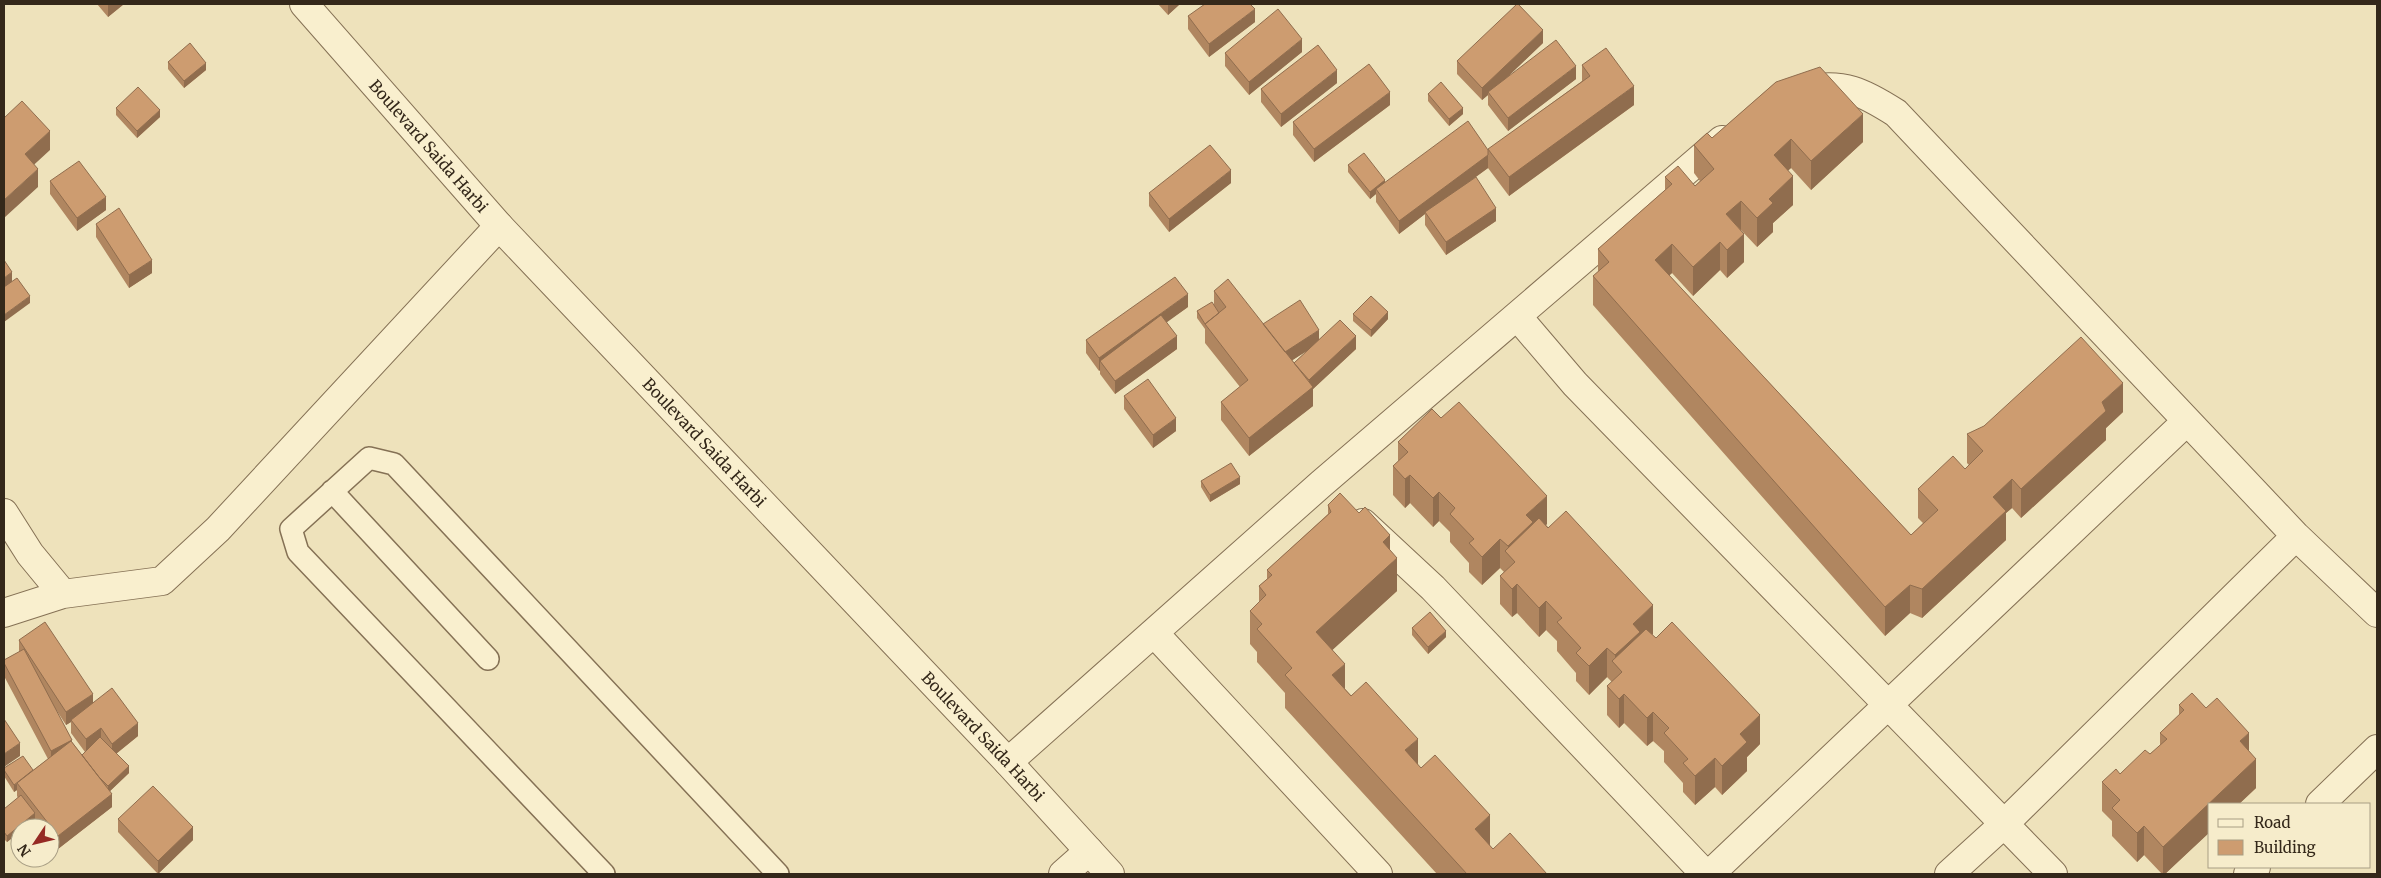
<svg xmlns="http://www.w3.org/2000/svg" width="2381" height="878" viewBox="0 0 2381 878" font-family="Merriweather,serif">
	<style>
		.lines { fill: none; stroke-linecap: round; stroke-linejoin: round }
		.service-casing { stroke: #857155; stroke-width: 24 }
		.minor-casing { stroke: #857155; stroke-width: 30 }
		.tertiary-casing { stroke: #857155; stroke-width: 30 }
		.service { stroke: #f9efce; stroke-width: 21 }
		.minor { stroke: #f9efce; stroke-width: 28 }
		.tertiary { stroke: #f9efce; stroke-width: 28 }
		.wall { fill: #b08660; fill-rule: evenodd }
		.shaded-wall { fill: #906d4e }
		.building { fill: #cd9c70; stroke: #906d4e }
		.labels { text-anchor: middle; dominant-baseline: central; stroke-width: 5; stroke-linejoin: round; paint-order: stroke }
		.street-label { font-size: 16px; fill: #34281a; stroke: #f6eccb }
	</style>
	<rect width="100%" height="100%" fill="#eee2bb"/>
	<g class="lines">
		<defs>
			<path id="service" d="M332 491 488 659
				M604 874 298 552 291 529 369 458 394 464 778 874"/>
			<path id="minor" d="M1804 90C1844 82 1863 92 1896 113L2296 536 2377 613
				M1517 316 1575 384 2053 874
				M4 513 30 554 63 594
				M1363 523 1433 588 1705 874
				M4 613 63 594 162 581 218 529 499 226
				M1155 634 1378 874
				M1008 762 1321 484 1722 140
				M2320 804 2377 749
				M1063 874 1089 851
				M1710 874 2187 421
				M1949 874 2004 824 2296 536
				M2248 874 2256 867"/>
			<g id="tertiary">
				<path id="s1" d="M304 4 499 226 1008 762 1110 874"/>
			</g>
		</defs>
		<use href="#service" class="service-casing"/>
		<use href="#minor" class="minor-casing"/>
		<use href="#tertiary" class="tertiary-casing"/>
		<use href="#service" class="service"/>
		<use href="#minor" class="minor"/>
		<use href="#tertiary" class="tertiary"/>
	</g>
	<path class="wall" d="M97 4H124L108 17Z
		M1158 4H1180L1168 15Z
		M1188 16 1255 22 1209 57 1188 29Z
		M1543 43 1505 79H1576L1508 131 1488 105V95L1482 100 1457 74V61Z
		M1302 52 1249 95 1225 66V53Z
		M168 62 206 70 184 88 168 69Z
		M1582 65 1634 105 1509 196 1488 168 1469 182 1496 221 1446 255 1425 225V214L1399 234 1376 202V194L1370 199 1348 172V165L1385 182 1488 150 1582 81Z
		M1776 82 1863 142 1811 190 1791 168 1788 170 1793 205 1773 223V232L1757 247 1741 230 1744 262 1727 278 1720 270 1693 296 1672 273 1669 275 1911 535 1923 523 1918 518V489L1965 469 1969 465 1967 463V434L2123 412 2106 428V440L2021 518 2012 508 2006 513V540L1922 618 1910 613 1885 636 1593 305V276L1598 272V249L1665 190V177L1695 186 1700 181 1694 173V145L1712 138Z
		M1337 83 1281 127 1261 102V89Z
		M1428 94 1463 114 1449 126 1428 101Z
		M1390 105 1314 162 1293 135V122Z
		M116 108 160 117 137 138 116 115Z
		M50 181 106 210 77 231 50 194Z
		M1231 183 1169 232 1149 206V193Z
		M96 224 152 273 129 288 96 237Z
		M1214 291 1263 324 1356 349 1313 389V406L1249 456 1221 420V402L1240 387 1205 343V329L1197 318V311L1214 304ZM1307 351 1294 363 1292 360Z
		M1188 307 1166 322 1177 349 1115 394 1100 374V370L1099 371 1086 353V340Z
		M1353 314 1388 319 1371 337 1353 321Z
		M1124 396 1176 431 1153 448 1124 409Z
		M1441 418 1547 524 1546 525 1653 634 1652 635 1760 744 1747 757V771L1722 795 1715 787 1695 805 1683 792V783L1664 762V751L1653 741 1647 746 1624 723 1619 728 1607 715V686L1612 682 1607 677 1589 695 1576 681V673L1557 651V641L1546 630 1539 637 1517 613 1512 617 1500 604V576L1504 572 1500 568 1482 585 1469 572V563L1450 542V532L1439 521 1433 527 1410 503 1405 508 1393 495V466L1398 462V442Z
		M1201 481 1240 484 1210 502 1201 487Z
		M1328 505 1390 550 1397 591 1332 650 1345 689 1418 765 1493 849 1547 874H1437L1285 708V693L1257 662V652L1250 644V611L1259 603V586L1267 579V570L1328 514Z
		M1412 628 1446 637 1428 654 1412 635Z
		M19 640 93 703 138 736 116 754 129 773 110 791 112 807 58 849 50 838V828H42L35 820 25 828H20V832L7 842 4 839V809L18 798 17 796V790L14 792 4 776V768L33 770 48 759 4 676V660L19 652ZM53 705 66 725 71 722V733L85 752 82 755 72 742Z
		M2179 705 2206 708 2249 751 2256 788 2165 874H2162L2144 855 2137 862 2112 836V821L2102 811V782L2120 774 2150 754 2160 746V733L2179 715Z
		M118 819 193 840 158 874 118 832Z"/>
	<path class="shaded-wall" d="M109 4H124L108 17V5Z
		M1168 4H1180L1168 15Z
		M1255 9V22L1209 57V44Z
		M1543 30V43L1490 94 1488 92V95L1482 100V88Z
		M1302 39V52L1249 95V82Z
		M206 63V70L184 88V81Z
		M1576 66V79L1508 131V118Z
		M1337 70V83L1281 127V114Z
		M1634 86V105L1509 196V177Z
		M1390 92V105L1314 162V149Z
		M1463 108V114L1449 126V119Z
		M160 110V117L137 138V131Z
		M1863 114V142L1811 190V161Z
		M50 131V150L25 173V154Z
		M1791 139V168L1774 184V155Z
		M1488 155V168L1426 213 1425 212V214L1399 234V221Z
		M38 169V187L4 218V200Z
		M1231 170V183L1169 232V219Z
		M1793 176V205L1773 223V232L1757 247V218L1769 199Z
		M1385 180V187L1376 189V194L1370 199V192Z
		M106 197V210L77 231V218Z
		M1741 201V230L1726 214Z
		M1496 208V221L1446 255V242Z
		M1744 234V262L1727 278V250Z
		M1720 242V270L1693 296V267Z
		M1672 244V273L1655 289V260Z
		M152 260V273L129 288V275Z
		M12 272V285L4 291V278Z
		M1188 294V307L1105 367 1100 361V370L1099 371V358Z
		M30 296V303L4 322V315Z
		M1388 312V319L1371 337V330Z
		M1319 330V343L1282 367V354Z
		M1177 336V349L1115 394V381Z
		M1356 336V349L1313 389V406L1249 456V438L1309 390V380Z
		M2123 383V412L2106 428V440L2021 518V489L2102 402Z
		M1176 418V431L1153 448V435Z
		M1410 475V503L1405 508V479Z
		M1240 477V484L1210 502V495Z
		M2012 479V508L2006 513V540L1922 618V589L1993 497Z
		M1439 492V521L1433 527V498Z
		M1547 496V524L1533 537 1515 562 1508 554V546L1526 515Z
		M1390 535V564L1397 558V591L1316 665V632L1383 542Z
		M1500 539V568L1482 585V557Z
		M1517 584V613L1512 617V589Z
		M1910 585V613L1885 636V607Z
		M1546 601V630L1539 637V608Z
		M1653 605V634L1640 646 1622 672 1615 664V655L1633 624Z
		M1446 631V637L1428 654V647Z
		M1607 648V677L1589 695V666Z
		M1345 664V697L1332 675Z
		M93 694V707L71 720V722L66 725V712Z
		M1624 694V723L1619 728V699Z
		M1653 712V741L1647 746V718Z
		M1760 715V744L1747 757V771L1722 795V766L1740 734Z
		M138 723V736L112 757V744Z
		M101 728V741L86 752V739Z
		M2249 733V761L2240 741Z
		M1418 739V772L1405 750Z
		M72 740V753L51 764V751Z
		M20 743V756L4 767V754Z
		M1715 758V787L1695 805V776Z
		M2256 759V788L2239 804H2210V832L2165 874H2163V847Z
		M129 766V773L108 793V786Z
		M17 784V790L14 792V785Z
		M112 794V807L58 849V836Z
		M35 813V820L25 828H20V832L7 842V836Z
		M1490 815V848L1475 829Z
		M2144 826V855L2137 862V833Z
		M193 827V840L158 874V861Z"/>
	<path class="building" d="M1205 4H1250L1255 9 1209 44 1188 16Z
		M1517 4H1518L1543 30 1482 88 1457 61Z
		M1278 9 1302 39 1249 82 1225 53Z
		M1556 40 1576 66 1508 118 1488 92Z
		M190 43 206 63 184 81 168 62Z
		M1318 45 1337 70 1281 114 1261 89Z
		M1606 48 1634 86 1509 177 1488 149 1590 76 1582 65Z
		M1369 64 1390 92 1314 149 1293 122Z
		M1820 67 1863 114 1811 161 1791 139 1774 155 1793 176 1769 199 1773 203 1757 218 1741 201 1726 214 1744 234 1727 250 1720 242 1693 267 1672 244 1655 260 1911 535 1938 510 1918 489 1953 456 1965 469 1983 451 1967 434 1984 426 2081 337 2123 383 2102 402 2106 411 2021 489 2012 479 1993 497 2006 511 1922 589 1910 585 1885 607 1593 276 1609 262 1598 249 1672 184 1665 177 1678 166 1695 186 1714 169 1694 145 1707 133 1712 138 1776 82Z
		M1441 82 1463 108 1449 119 1428 94Z
		M138 87 160 110 137 131 116 108Z
		M22 101 50 131 25 154 38 169 4 200V118Z
		M1468 121 1488 150V155L1399 221 1376 189Z
		M1210 145 1231 170 1169 219 1149 193Z
		M1364 153 1385 180 1370 192 1348 165Z
		M79 161 106 197 77 218 50 181Z
		M1476 177 1496 208 1446 242 1425 212Z
		M119 208 152 260 129 275 96 224Z
		M4 260 12 272 4 278Z
		M1175 277 1188 294 1099 358 1086 340Z
		M17 278 30 296 4 315V287Z
		M1228 279 1313 387 1249 438 1221 402 1248 380 1205 324 1226 307 1214 291Z
		M1371 296 1388 312 1371 330 1353 314Z
		M1300 300 1319 330 1285 352 1263 324Z
		M1212 302 1219 313 1205 324 1197 311Z
		M1161 315 1177 336 1115 381 1100 361Z
		M1340 320 1356 336 1309 380 1294 363Z
		M1148 379 1176 418 1153 435 1124 396Z
		M1459 402 1547 496 1526 515 1533 522 1508 546 1500 539 1482 557 1469 543 1474 539 1450 514 1455 508 1439 492 1433 498 1410 475 1405 479 1393 466 1408 452 1398 442 1432 409 1441 418Z
		M1231 463 1240 477 1210 495 1201 481Z
		M1340 493 1359 513 1365 507 1390 535 1383 542 1397 558 1316 632 1345 664 1332 675 1351 696 1366 682 1418 739 1405 750 1421 768 1435 755 1490 815 1475 829 1493 849 1510 833 1547 874H1467L1285 675 1292 668 1257 629 1262 624 1250 611 1266 595 1259 586 1272 575 1267 570 1331 512 1328 505Z
		M1566 511 1653 605 1633 624 1640 632 1615 655 1607 648 1589 666 1576 653 1581 648 1557 622 1562 618 1546 601 1539 608 1517 584 1512 589 1500 576 1515 562 1505 551 1539 518 1548 528Z
		M1430 612 1446 631 1428 647 1412 628Z
		M45 622 93 694 66 712 19 640Z
		M1672 622 1760 715 1740 734 1747 742 1722 766 1715 758 1695 776 1683 763 1688 759 1664 733 1669 728 1653 712 1647 718 1624 694 1619 699 1607 686 1622 672 1612 661 1646 629 1656 638Z
		M24 649 72 740 51 751 4 663V660Z
		M112 688 138 723 112 744 101 728 86 739 71 720Z
		M2192 693 2206 708 2217 698 2249 733 2240 741 2256 759 2163 847 2144 826 2137 833 2112 808 2120 800 2102 782 2116 769 2120 774 2145 750 2150 754 2167 739 2160 733 2184 710 2179 705Z
		M4 719 20 743 4 754Z
		M100 737 129 766 108 786 99 777 82 755Z
		M71 741 112 794 58 836 17 783Z
		M23 756 33 770 14 785 4 770V768Z
		M153 786 193 827 158 861 118 819Z
		M21 795 35 813 7 836 4 832V809Z"/>
	<g class="labels">
		<g class="street-label">
			<text stroke="none"><textPath href="#s1" startOffset="189">Boulevard Saida Harbi</textPath></text>
			<text stroke="none"><textPath href="#s1" startOffset="594">Boulevard Saida Harbi</textPath></text>
			<text stroke="none"><textPath href="#s1" startOffset="999">Boulevard Saida Harbi</textPath></text>
		</g>
	</g>
	<rect width="2381" height="878" fill="none" stroke="#34281a" stroke-width="10"/>
	<rect x="2208" y="803" width="162" height="65" fill="#f6eccb" stroke="#a89e84"/>
	<rect x="2218" y="819" width="25" height="8" fill="#f9efce" stroke="#a89e84"/>
	<text x="2254" y="828" font-size="15" fill="#34281a">Road</text>
	<rect x="2218" y="840" width="25" height="15" fill="#cd9c70" stroke="#a89e84"/>
	<text x="2254" y="853" font-size="15" fill="#34281a">Building</text>
	<g transform="translate(35 843) rotate(235)"><circle r="24" fill="#f6eccb" stroke="#a89e84"/>
	<path d="M0-4L9 19L0 12L-9 19Z" fill="#952a24"/>
	<text y="-8" font-size="14" font-weight="bold" text-anchor="middle" fill="#34281a">N</text>
	</g>
</svg>
